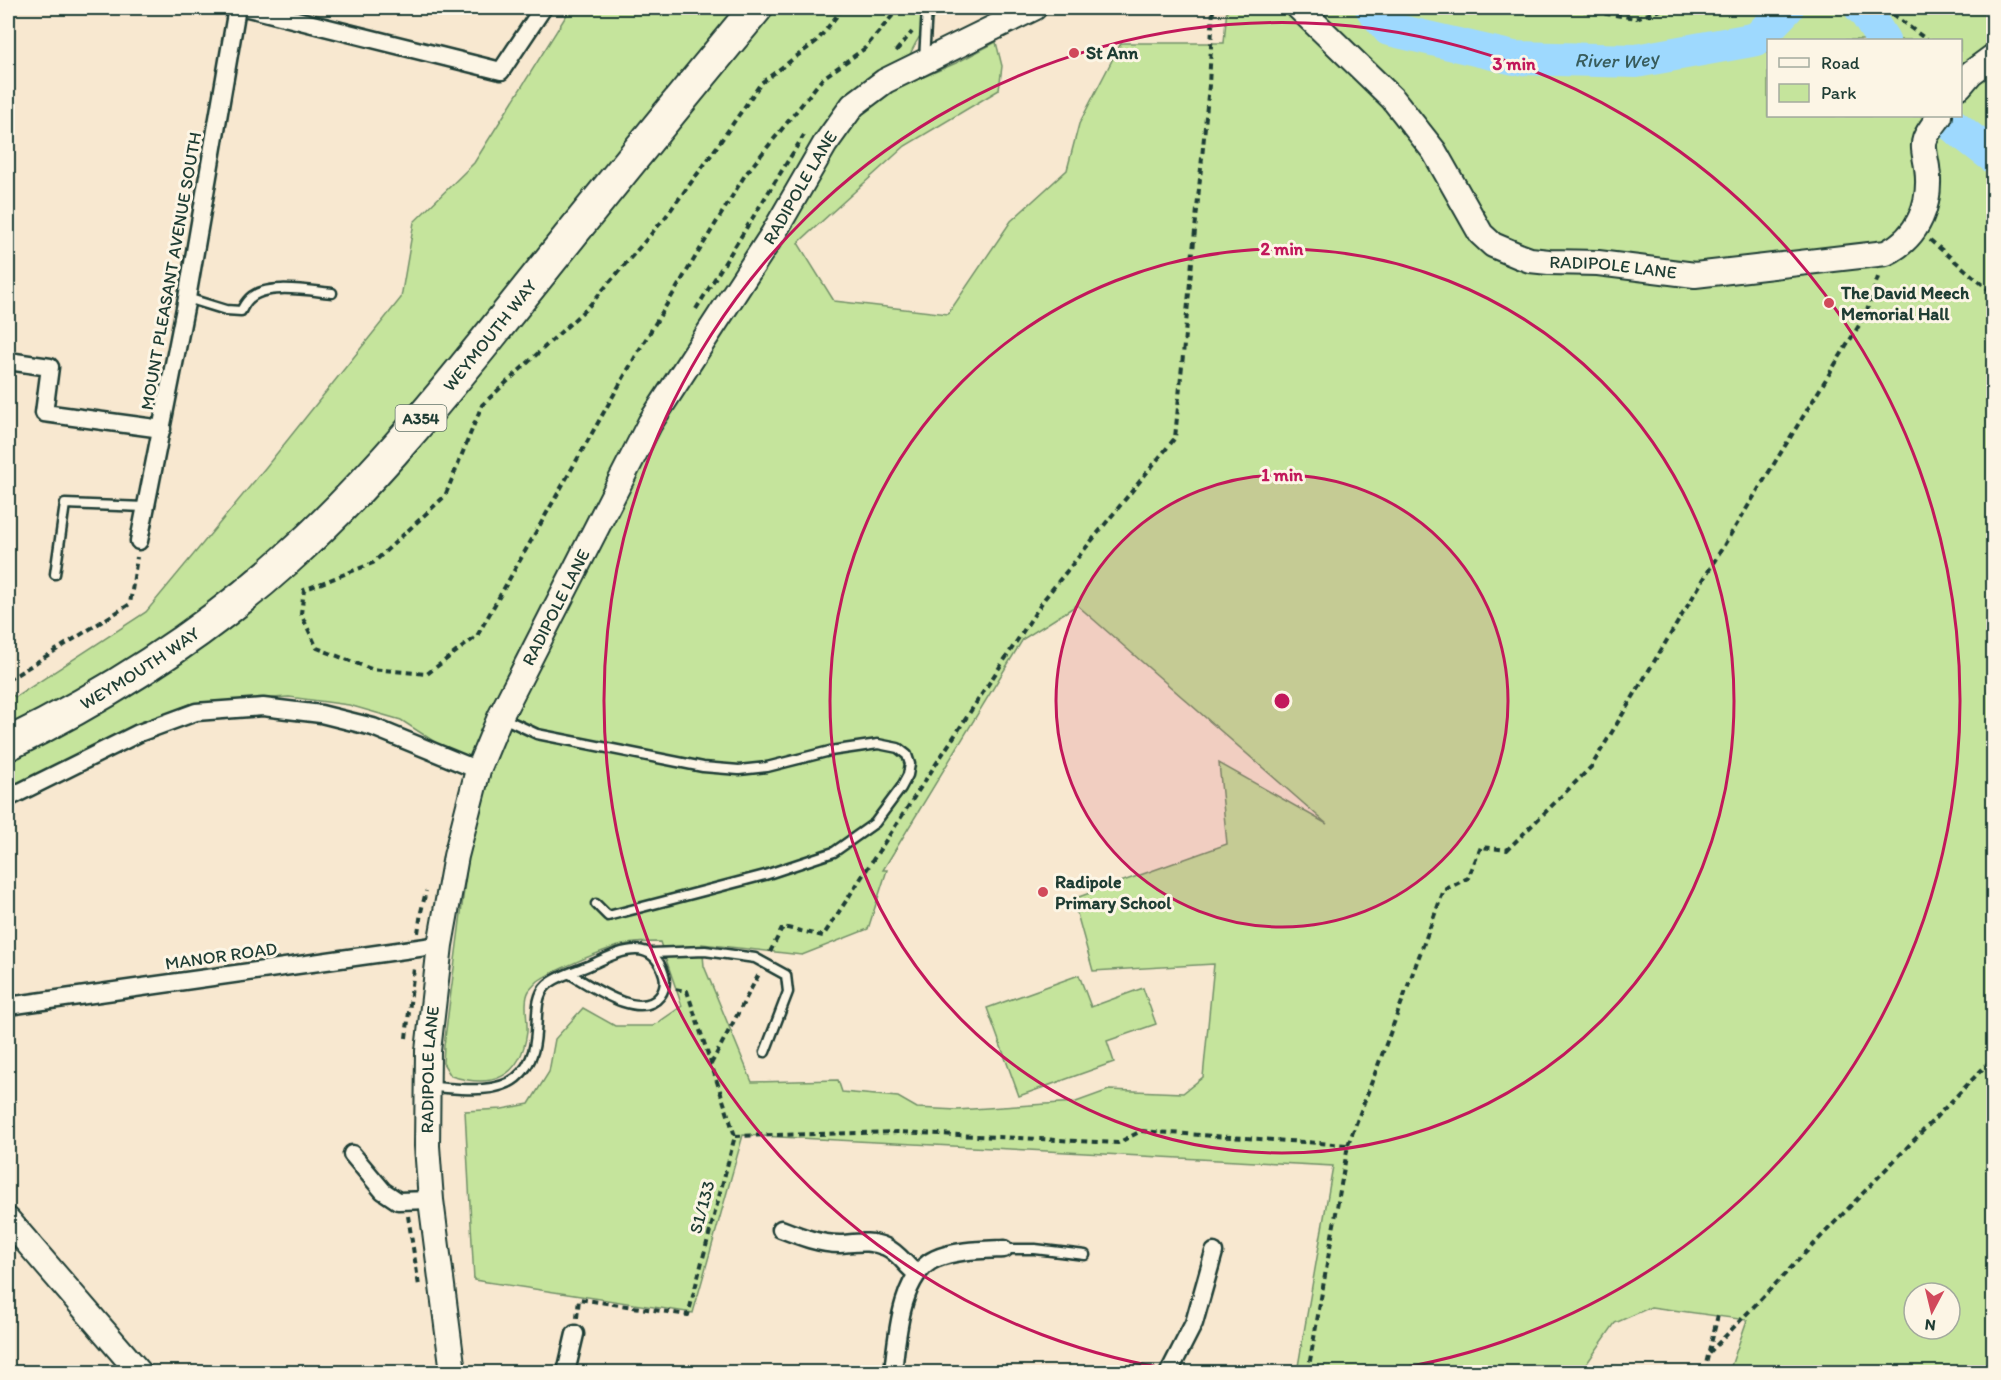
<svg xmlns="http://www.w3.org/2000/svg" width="2001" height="1380" viewBox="0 0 2001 1380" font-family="Itim,sans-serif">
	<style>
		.green { fill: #c5e49c; stroke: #729068; stroke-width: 1.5; fill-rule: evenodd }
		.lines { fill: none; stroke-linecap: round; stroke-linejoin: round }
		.river { stroke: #9ed9fe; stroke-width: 34 }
		.lane-casing { stroke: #1f3d34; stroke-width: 13 }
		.street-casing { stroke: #1f3d34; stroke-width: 21 }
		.secondary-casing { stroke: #1f3d34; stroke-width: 28 }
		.highway-casing { stroke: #1f3d34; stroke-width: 36 }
		.path { stroke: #1f3d34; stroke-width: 4; stroke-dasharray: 6 4.5; stroke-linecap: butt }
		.lane { stroke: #fcf5e5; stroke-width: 8 }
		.street { stroke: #fcf5e5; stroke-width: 16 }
		.secondary { stroke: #fcf5e5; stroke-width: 24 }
		.highway { stroke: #fcf5e5; stroke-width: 32 }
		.ring { fill: none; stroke: #c2185b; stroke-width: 3 }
		.poi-dot { fill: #d1495b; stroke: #fcf5e5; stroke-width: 2 }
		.labels { text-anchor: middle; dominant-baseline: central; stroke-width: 6; stroke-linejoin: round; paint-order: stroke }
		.shield { fill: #fcf5e5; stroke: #617469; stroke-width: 1.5 }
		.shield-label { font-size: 16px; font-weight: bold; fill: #1f3d34 }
		.poi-label { font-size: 18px; font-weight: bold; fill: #1f3d34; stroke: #fcf5e5; text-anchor: start }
		.street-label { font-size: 18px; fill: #1f3d34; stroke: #fcf5e5 }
		.water-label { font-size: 20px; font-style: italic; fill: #385c5c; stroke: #fcf5e5 }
		.centre { fill: #c2185b; stroke: #fcf5e5; stroke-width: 3 }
		.ring-label { font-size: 18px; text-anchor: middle; font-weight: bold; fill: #c2185b; stroke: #fcf5e5; stroke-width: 6; stroke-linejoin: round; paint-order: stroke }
	</style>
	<rect width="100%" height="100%" fill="#f8e8d0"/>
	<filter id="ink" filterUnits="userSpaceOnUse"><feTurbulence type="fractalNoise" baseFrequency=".0167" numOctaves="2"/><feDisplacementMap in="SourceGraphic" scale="12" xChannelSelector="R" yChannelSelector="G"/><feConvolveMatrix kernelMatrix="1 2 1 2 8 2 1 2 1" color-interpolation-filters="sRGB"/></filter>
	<g filter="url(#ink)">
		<path class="green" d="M571 8H945C928 21 917 38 909 57L921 78 956 63 996 42 1002 66 999 90 905 146 798 243 834 301 948 314 1011 221 1067 170 1079 124 1121 43H1224L1227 8H1993V1372H1729L1747 1320 1651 1307 1615 1323 1585 1366 1584 1372H1297L1333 1166 743 1135 693 1313 474 1280 465 1111 502 1109 529 1104 549 1072 555 1039 583 1008 615 1026H653L682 1006 660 942C646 942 632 942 619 946 605 949 548 973 538 981 536 983 531 988 529 991 523 1001 528 1021 527 1032 521 1078 492 1089 451 1076L443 1063 444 1046 472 828 484 771 512 724 478 770 401 720 349 705 289 697 193 703 130 728 8 790V693L16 697 146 612 266 467 401 298 414 222 474 163ZM1768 40H1960V116H1768ZM1077 605 1327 824 1219 763 1227 844 1073 899 1093 971 1214 964 1203 1077 1183 1093 1109 1090 1076 1102 957 1110 917 1108 898 1097 842 1092 838 1080 752 1082 704 966 702 944 802 955 868 929 887 870H883L1023 639ZM1914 1293H1950V1329H1914Z
			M1079 975 1091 1007 1143 988 1156 1024 1107 1041 1114 1062 1019 1096 987 1008Z"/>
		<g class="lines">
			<g class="river">
				<path id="s1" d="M1372 8 1389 29 1514 58 1636 61 1757 39 1787 8"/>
				<path d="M1861 8 1864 10 1883 40"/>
				<path d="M1941 116 1994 157"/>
			</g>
			<defs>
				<path id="lane" d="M924 60 927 8
					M187 298 226 310 241 311C243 307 246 302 249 299 265 282 311 291 332 293
					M55 574 65 504 145 507
					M503 718 537 734 703 767 739 770 767 767 830 751 878 744 898 748 907 755 910 764 908 775 901 788 875 823 834 852 765 875 608 916 596 904
					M651 953 705 951 755 958 786 975 788 992 765 1052
					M431 1087C456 1088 495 1095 516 1078 550 1050 526 1004 547 985 557 976 576 971 588 966 603 960 619 950 636 950 652 950 660 961 664 975 666 983 665 989 660 996 640 1022 590 985 570 974
					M1004 1249H1035L1085 1255"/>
				<path id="street" d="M248 8 501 71 543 8
					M8 361 50 367 44 413 162 429
					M139 541 187 298 237 8
					M8 798 139 733 196 712 263 707 321 714 373 727 478 770
					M8 1006 440 945
					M352 1154 383 1191 398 1201 431 1200
					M781 1229C799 1236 819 1244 840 1244 856 1243 870 1240 886 1247 899 1253 906 1266 917 1274
					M566 1372 575 1334
					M893 1372C897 1339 900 1275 935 1259 955 1250 983 1250 1004 1249
					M1169 1372 1194 1323 1214 1252"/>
				<g id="secondary">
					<path id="s2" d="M1299 8 1393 99 1434 151 1481 234 1493 245 1519 256 1530 260 1549 262 1598 263 1695 275 1886 253C1919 237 1932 203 1927 167 1926 159 1922 147 1925 139 1928 131 1935 123 1940 116"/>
					<path d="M1960 86 1971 73 1994 56"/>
					<path d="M8 1220 139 1372"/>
					<path id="s3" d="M453 1372 431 1200 427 1146 428 1051 440 945 456 856 478 770 500 717 650 423 773 234 825 144 853 105 885 81 1034 8"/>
				</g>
				<g id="highway">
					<path id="s4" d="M8 744C106 696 205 633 287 559 382 474 461 372 541 272 612 183 684 95 756 8"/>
				</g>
			</defs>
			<use href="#lane" class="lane-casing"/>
			<use href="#street" class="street-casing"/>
			<use href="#secondary" class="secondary-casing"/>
			<use href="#highway" class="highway-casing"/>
			<path class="path" d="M843 8 817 41 761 83 707 161 664 219 589 306 482 405 445 496 373 563 304 590 301 614 317 648 371 669 427 674 477 636 638 352 745 175 823 78 864 49 899 8
				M1563 8 1636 18 1667 8
				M1884 8 1927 40
				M896 51 912 32
				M1930 240 1994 294
				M696 309 804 135
				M8 680 130 604 137 557
				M418 933 421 912 426 891
				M770 952 783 927 823 936 1045 598 1175 438 1209 85 1213 8
				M406 1038 414 968
				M711 1064 759 974
				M735 1136 898 1132 1118 1143 1141 1131 1348 1145
				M408 1216 419 1286
				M577 1318 579 1299 688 1315 735 1136 687 991 675 989
				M1709 1353 1994 1057
				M1308 1372 1348 1145 1444 890 1468 878 1481 847 1507 850 1591 767 1718 555 1866 314 1879 274
				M1704 1372 1718 1315"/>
			<use href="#lane" class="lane"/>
			<use href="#street" class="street"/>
			<use href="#secondary" class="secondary"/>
			<use href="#highway" class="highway"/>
		</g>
	</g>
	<circle cx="1282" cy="701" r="226" fill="#c2185b" fill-opacity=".12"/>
	<g class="ring">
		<circle cx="1282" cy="701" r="226"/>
		<circle cx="1282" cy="701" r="452"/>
		<path d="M1188 1372A678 678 0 1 1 1376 1372"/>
	</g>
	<g class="poi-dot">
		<circle cx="1074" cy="53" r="6"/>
		<circle cx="1829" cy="303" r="6"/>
		<circle cx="1043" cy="892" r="6"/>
	</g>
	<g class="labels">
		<rect class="shield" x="395.5" y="405" width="51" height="26" rx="4.5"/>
		<g class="shield-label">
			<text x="421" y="418">A354</text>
		</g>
		<g class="poi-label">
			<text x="1086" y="53">St Ann</text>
			<text x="1841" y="293">The David Meech<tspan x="1841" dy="21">Memorial Hall</tspan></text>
			<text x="1055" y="882">Radipole<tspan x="1055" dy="21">Primary School</tspan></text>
		</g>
		<g class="street-label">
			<text stroke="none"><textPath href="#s3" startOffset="1275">RADIPOLE LANE</textPath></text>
			<text stroke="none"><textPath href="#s2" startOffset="432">RADIPOLE LANE</textPath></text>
			<text transform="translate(171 271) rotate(-80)">MOUNT PLEASANT AVENUE SOUTH</text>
			<text stroke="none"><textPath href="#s4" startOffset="638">WEYMOUTH WAY</textPath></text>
			<text stroke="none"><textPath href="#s3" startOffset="789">RADIPOLE LANE</textPath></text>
			<text stroke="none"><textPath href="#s4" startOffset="152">WEYMOUTH WAY</textPath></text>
			<text transform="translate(221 956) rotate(-8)">MANOR ROAD</text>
			<text stroke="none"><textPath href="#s3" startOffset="304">RADIPOLE LANE</textPath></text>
			<text transform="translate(702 1207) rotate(-75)">S1/133</text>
		</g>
		<g class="water-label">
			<text stroke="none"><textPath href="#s1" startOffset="258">River Wey</textPath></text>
		</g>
	</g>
	<circle cx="1282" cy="701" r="9" class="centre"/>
	<g class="ring-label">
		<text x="1514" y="70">3 min</text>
		<text x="1282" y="255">2 min</text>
		<text x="1282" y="481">1 min</text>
	</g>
	<rect width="2001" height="1380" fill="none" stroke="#fcf5e5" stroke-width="30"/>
	<rect x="15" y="15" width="1971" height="1350" fill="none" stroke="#1f3d34" stroke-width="2" filter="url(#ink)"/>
	<rect x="1767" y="39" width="195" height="78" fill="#fcf5e5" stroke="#a4ab9e" stroke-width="1.5"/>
	<rect x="1779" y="58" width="30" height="9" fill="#fcf5e5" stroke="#a4ab9e" stroke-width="1.5"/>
	<text x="1821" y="69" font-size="18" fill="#1f3d34">Road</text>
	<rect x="1779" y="84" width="30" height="18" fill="#c5e49c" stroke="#a4ab9e" stroke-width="1.5"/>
	<text x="1821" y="99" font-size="18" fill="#1f3d34">Park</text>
	<g transform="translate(1932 1311) rotate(187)"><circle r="28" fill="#fcf5e5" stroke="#a4ab9e" stroke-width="1.5"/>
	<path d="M0-4.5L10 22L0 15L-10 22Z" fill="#d1495b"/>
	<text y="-9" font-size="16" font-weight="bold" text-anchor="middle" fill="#1f3d34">N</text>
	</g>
</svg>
